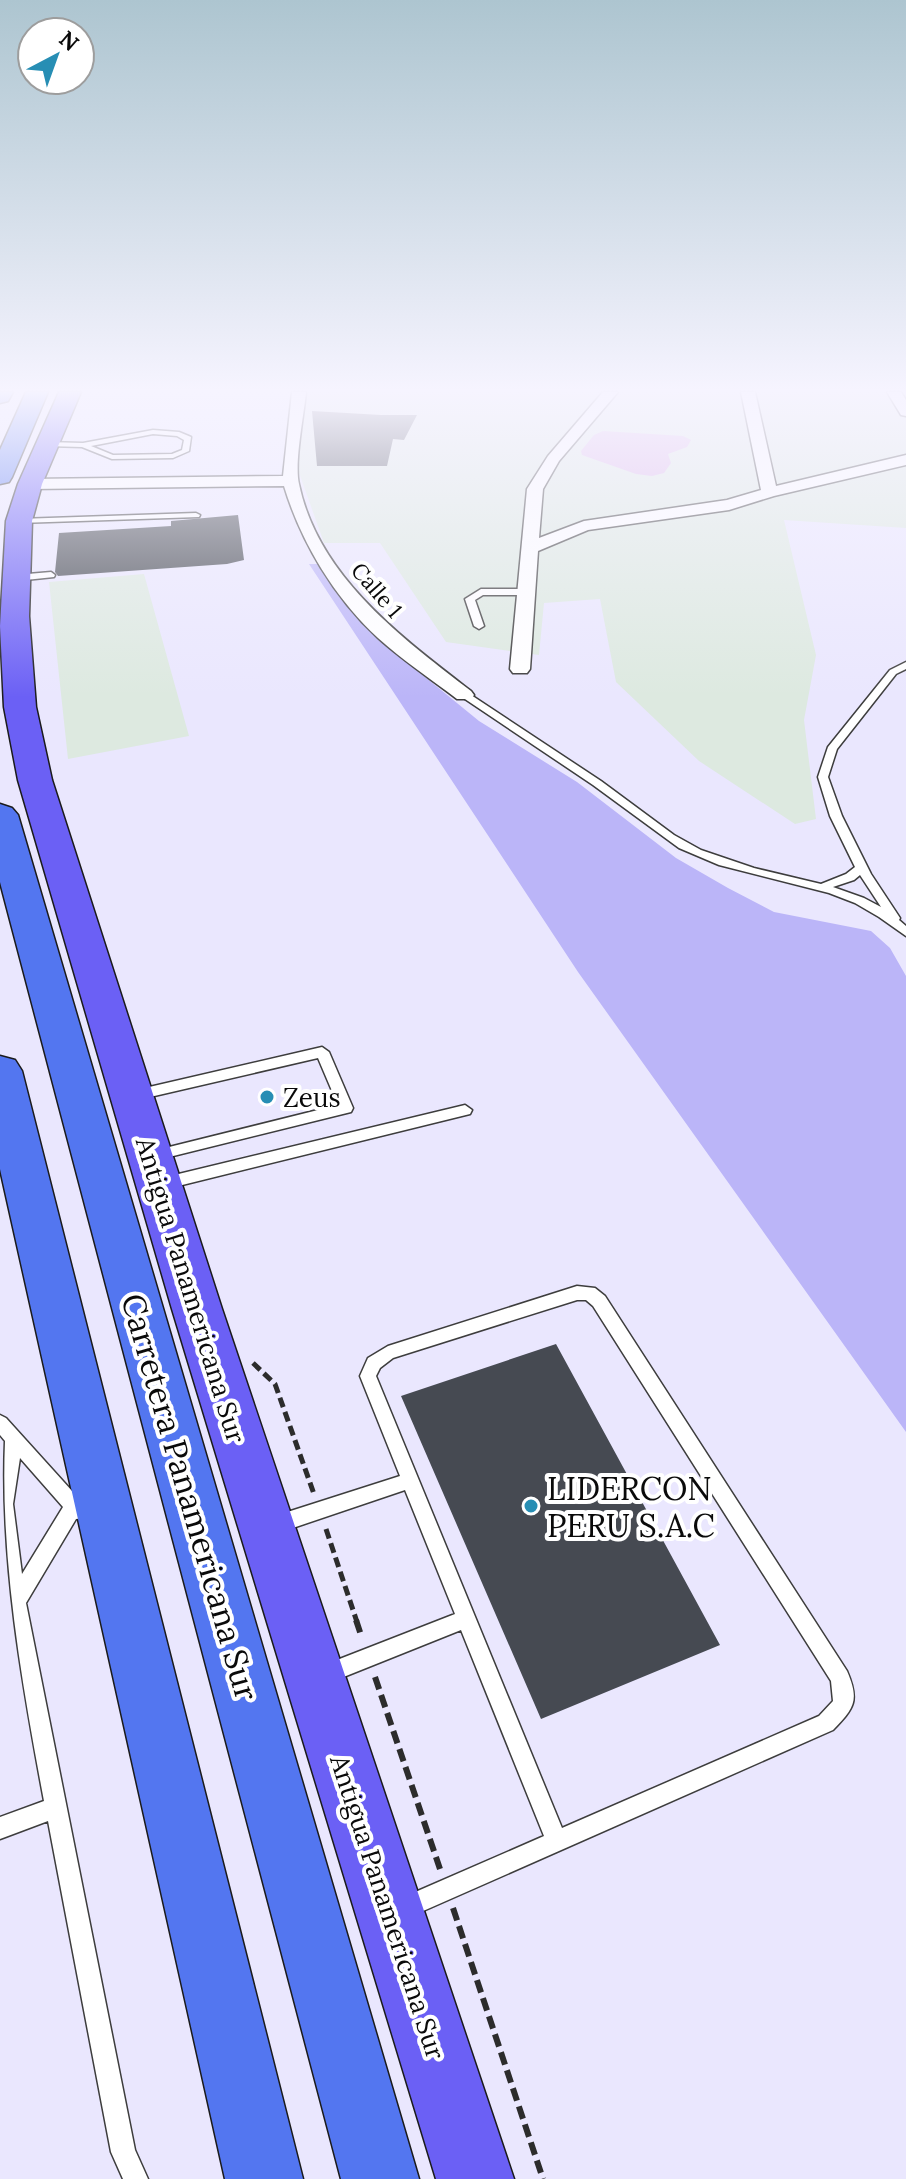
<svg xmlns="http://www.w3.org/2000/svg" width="906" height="2179" viewBox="0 0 906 2179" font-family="Lora,serif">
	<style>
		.industrial { fill: #dde9e0 }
		.green { fill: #dcb3e6 }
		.sand { fill: #bbb5f8 }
		.building { fill: #464a52 }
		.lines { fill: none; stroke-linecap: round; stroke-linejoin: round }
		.service-casing { stroke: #3d3d3d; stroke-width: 3 }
		.minor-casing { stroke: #3d3d3d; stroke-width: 3 }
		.primary-casing { stroke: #1b1b1b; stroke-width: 3 }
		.motorway-casing { stroke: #1b1b1b; stroke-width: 3 }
		.path-far1 { stroke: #2c2c2c; stroke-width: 5; stroke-dasharray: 10 5; stroke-linecap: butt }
		.path { stroke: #2c2c2c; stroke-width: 6; stroke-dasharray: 13 6; stroke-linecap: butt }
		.service { fill: #fff; fill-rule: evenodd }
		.minor { fill: #fff; fill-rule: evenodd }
		.primary { fill: #6b60f5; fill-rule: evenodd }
		.motorway { fill: #5376f0; fill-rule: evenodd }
		.poi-dot { fill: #278eb4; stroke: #fff; stroke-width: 3 }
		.labels { text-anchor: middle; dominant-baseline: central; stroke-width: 8; stroke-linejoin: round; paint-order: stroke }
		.far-street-label { font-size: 22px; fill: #0a0a0a; stroke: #fff }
		.poi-label { font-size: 26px; fill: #0a0a0a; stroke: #fff; text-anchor: start }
		.street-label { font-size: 26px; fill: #0a0a0a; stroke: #fff }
		.near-poi-label { font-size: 32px; fill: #0a0a0a; stroke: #fff; text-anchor: start }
		.near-street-label { font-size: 32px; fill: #0a0a0a; stroke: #fff }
	</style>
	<rect width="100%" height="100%" fill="#eae7fe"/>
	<path class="industrial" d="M304 392H906V528L784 520 816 655 804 720 816 819 795 824 699 761 616 682 600 599 544 603 539 655 446 642 380 543H324L297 467Z
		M144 574 189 736 68 759 49 582Z"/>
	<path class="green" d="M603 431 683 436 691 440 687 447 668 454 671 463 664 473 652 476 636 474 582 455 581 451 594 435Z"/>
	<path class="sand" d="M309 564H322L337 587 419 672 479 721 577 782 676 858 728 888 774 912 871 931 890 948 906 976V1432L578 972Z"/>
	<path class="building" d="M312 411 381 415H417L404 440 393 439 387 466H317Z
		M238 515 244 560 227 564 58 576 55 572 59 533 171 526V521Z
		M556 1344 720 1645 541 1719 401 1396Z"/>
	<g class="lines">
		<defs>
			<path id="service" d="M153 430 179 432 191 437 189 451 173 458 112 459 82 447 47 446 43 444 47 442 83 443ZM153 434 177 436 184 440 182 450 172 454 113 455 91 446Z
				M196 513 200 515 199 517 19 523 15 521 19 519Z
				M51 572 55 575 54 577 16 581 12 578 16 575Z
				M481 589H527L531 592 527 595H483L475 600 484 626 479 629 474 626 465 599Z
				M906 662V669L896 674 837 749 828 777 842 816 871 874 900 918 899 920 906 926V936L879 917 855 903 829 893 719 865 679 848 593 785 459 695 468 693 601 781 674 835 701 850 754 868 821 884 846 874 855 867 830 816 818 777 828 747 890 670ZM860 875 881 907 864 898 833 887 854 880Z
				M322 1047 329 1052 353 1108 351 1112 153 1161 148 1160 146 1156 148 1152 153 1151 338 1105 318 1058 137 1100 132 1099 130 1095 132 1091Z
				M465 1105 472 1110 470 1114 162 1190 157 1188 155 1184 157 1180 162 1178Z
				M577 1286 595 1288 605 1296 847 1671C860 1701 854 1708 833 1730L405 1919 397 1916 394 1908 397 1900 544 1836 461 1630 326 1684 319 1681 316 1674 319 1667 455 1614 405 1490 275 1534 269 1531 266 1525 269 1519 275 1516 400 1476 360 1376 368 1358 388 1346ZM577 1300H586L593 1306 831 1681 833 1701 819 1716 562 1828 376 1376 380 1368 393 1358Z
				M0 1415 6 1418 72 1491 77 1484 83 1482 89 1484 92 1490 84 1505 88 1512 85 1518 76 1519 26 1603 135 2150 148 2179H123L111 2152 48 1821 0 1839V1817L44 1801C22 1684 0 1560 5 1441L0 1435ZM20 1458 63 1507 22 1574 13 1504Z"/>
			<path id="minor" d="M292 392H306C304 415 294 463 299 484 318 576 401 637 471 691L474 695 471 699H457C431 679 402 660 378 638 334 597 301 542 284 486L30 489 22 484 30 479 283 476Z
				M603 392H618L559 461 543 489 539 538 584 521 727 500 761 490 741 392H755L776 486 906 455V465L774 496 729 510 588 530 538 551 530 669 527 673H513L510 669 527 489 548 456Z
				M887 392H901L906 400V416L901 415Z"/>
			<path id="primary" d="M59 392H81L42 484 32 521 29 616 36 707 52 780 222 1309 514 2179H436L172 1309 18 780 4 707 0 626 6 521 18 484Z"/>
			<path id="motorway" d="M0 392H13L8 401 0 403Z
				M26 392H48L12 477 9 482 0 484V450Z
				M0 804 12 808 18 815 419 2179H341L0 882Z
				M0 1056 15 1060 22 1071 303 2179H225L0 1169Z"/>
		</defs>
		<use href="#service" class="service-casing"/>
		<use href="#minor" class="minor-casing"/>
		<use href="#primary" class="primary-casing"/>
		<use href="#motorway" class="motorway-casing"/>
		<path class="path-far1" d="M253 1363 275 1384 314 1494
			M326 1529 357 1622"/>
		<path class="path" d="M356 1620 362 1638
			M375 1677 440 1869
			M453 1908 543 2179"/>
		<use href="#service" class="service"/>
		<use href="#minor" class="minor"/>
		<use href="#primary" class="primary"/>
		<use href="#motorway" class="motorway"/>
	</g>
	<linearGradient id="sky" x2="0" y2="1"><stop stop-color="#adc5d0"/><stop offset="0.56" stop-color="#f6f4ff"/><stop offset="1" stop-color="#f6f4ff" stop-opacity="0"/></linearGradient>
	<rect width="906" height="697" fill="url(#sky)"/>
	<g class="poi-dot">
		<circle cx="267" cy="1097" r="8"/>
		<circle cx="531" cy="1506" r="8"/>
	</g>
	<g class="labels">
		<g class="far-street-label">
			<text transform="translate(377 590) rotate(49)">Calle 1</text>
		</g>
		<g class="poi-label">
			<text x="283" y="1097">Zeus</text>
		</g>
		<g class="street-label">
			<text transform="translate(191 1290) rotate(73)">Antigua Panamericana Sur</text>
			<text transform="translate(388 1907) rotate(72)">Antigua Panamericana Sur</text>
		</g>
		<g class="near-poi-label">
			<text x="547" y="1488">LIDERCON<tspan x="547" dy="37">PERU S.A.C</tspan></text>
		</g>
		<g class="near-street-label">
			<text transform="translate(190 1497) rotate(74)">Carretera Panamericana Sur</text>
		</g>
	</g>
	<g transform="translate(56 56) rotate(41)"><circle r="38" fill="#ffffff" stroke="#9d9d9d" stroke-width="2"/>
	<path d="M0-6L14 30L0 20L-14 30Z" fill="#278eb4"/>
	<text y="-12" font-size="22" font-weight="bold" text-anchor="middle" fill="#0a0a0a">N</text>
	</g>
</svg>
